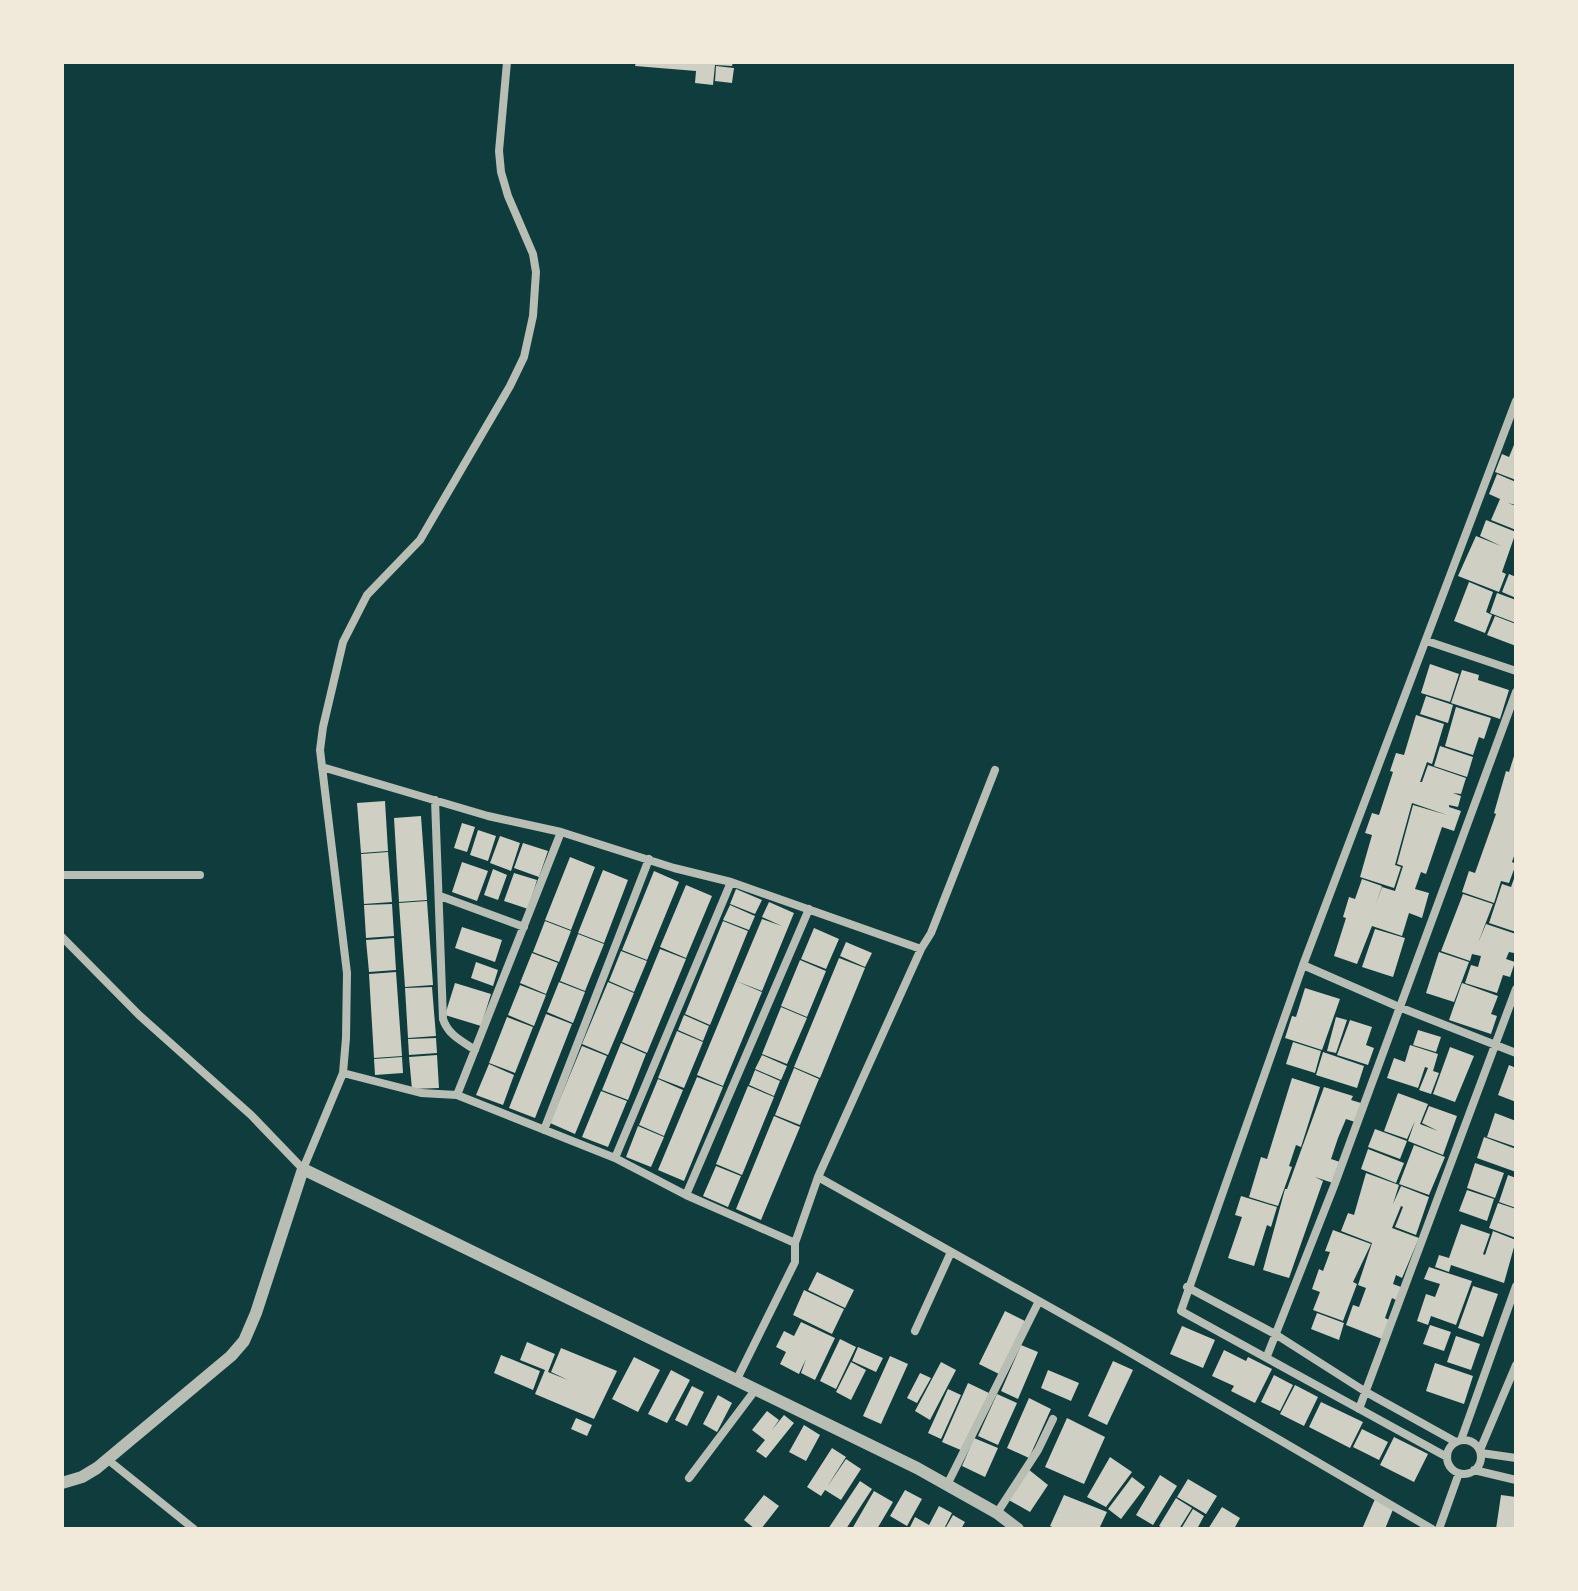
<svg xmlns="http://www.w3.org/2000/svg" width="1578" height="1591" viewBox="0 0 1578 1591" font-family="'Crimson Pro',serif">
	<style>
		.building { fill: #cfcfc3 }
		.lines { fill: none; stroke-linecap: round; stroke-linejoin: round }
		.minor { stroke: #b8beb3; stroke-width: 8 }
		.tertiary { stroke: #b8beb3; stroke-width: 12 }
	</style>
	<rect width="100%" height="100%" fill="#0f3d3e"/>
	<path class="building" d="M636 62H733L732 66 715 65 713 85 695 83 696 71 635 66Z
		M716 66 734 68 732 83 715 81Z
		M1516 440V480L1495 472 1502 454 1509 457Z
		M1497 474 1516 482V505L1508 503 1516 506V530L1491 520 1500 499 1489 494Z
		M1486 520 1516 532 1502 572 1506 574 1499 592 1458 576 1476 536 1501 546 1480 536Z
		M1509 574 1516 577V598L1502 592Z
		M1469 582 1493 592 1486 612 1492 615 1485 633 1454 621Z
		M1497 593 1516 600V623L1490 613Z
		M1495 616 1516 624V646L1487 635Z
		M1430 664 1459 674 1450 702 1421 693Z
		M1462 670 1479 675 1478 680 1509 690 1500 719 1451 703Z
		M1426 696 1453 705 1448 723 1420 714Z
		M1456 707 1491 718 1484 739 1479 737 1473 755 1445 746Z
		M1416 715 1444 724 1432 764 1427 762 1420 782H1422L1428 765 1466 778 1461 794 1453 793 1461 796 1458 807 1449 805V807L1461 811 1454 831 1442 827 1426 874 1421 872 1415 889 1429 893 1422 918 1409 913 1402 936 1372 926 1357 964 1334 956 1346 918 1343 917 1349 897 1355 899 1362 879 1382 886 1376 904 1382 887 1395 891 1403 866 1397 864 1413 805 1447 815 1412 803 1395 865 1401 867 1394 888 1360 877 1372 835 1365 833 1372 813 1379 815 1393 772 1390 771 1396 753 1404 755Z
		M1440 746 1473 757 1467 777 1434 766Z
		M1515 753 1516 850 1512 862 1516 864 1509 883 1501 881 1494 903 1462 892 1469 871 1475 873 1496 814 1494 813 1506 771 1509 772Z
		M385 801 388 851 361 853 357 803Z
		M421 816 427 900 399 902 394 818Z
		M462 823 475 827 467 852 454 848Z
		M478 830 496 836 488 861 470 855Z
		M500 836 520 843 511 871 490 863Z
		M523 843 548 851 539 877 514 868Z
		M388 852 392 902 364 904 361 854Z
		M570 857 595 867 571 930 545 920Z
		M462 862 488 871 477 901 452 892Z
		M493 869 507 875 498 900 484 895Z
		M603 870 628 880 604 943 578 933Z
		M654 871 679 882 647 960 622 950Z
		M514 873 537 880 528 909 504 901Z
		M1516 873V932L1489 923 1502 884 1511 887Z
		M686 885 712 896 686 958 660 947Z
		M736 889 762 900 755 914 730 904Z
		M1463 894 1493 904 1478 943 1486 924 1516 934 1514 953 1509 952 1506 959 1515 962 1510 977 1503 975 1497 993 1465 983 1471 965 1478 967 1481 956 1472 954 1470 961 1441 951Z
		M427 901 433 985 405 987 399 903Z
		M769 902 794 913 762 991 736 981 762 919 782 926 762 917Z
		M392 904 394 936 366 938 364 905Z
		M730 905 755 916 749 930 723 920Z
		M545 921 571 931 559 962 533 952Z
		M723 921 748 931 710 1025 685 1014Z
		M462 927 502 940 495 962 455 948Z
		M814 928 839 939 826 969 801 959Z
		M1375 929 1405 938 1393 977 1362 967Z
		M578 934 604 944 585 991 560 981Z
		M394 938 396 970 369 972 366 940Z
		M846 942 872 953 865 967 840 956Z
		M660 949 686 959 647 1053 622 1042Z
		M621 951 647 961 634 992 609 981Z
		M1439 952 1469 962 1454 1002 1426 993Z
		M532 953 558 963 546 994 520 983Z
		M839 958 865 968 820 1078 794 1067Z
		M800 960 826 971 807 1017 781 1006Z
		M476 962 498 970 493 986 471 978Z
		M396 972 402 1056 374 1058 369 974Z
		M736 981 762 992 723 1086 697 1075Z
		M559 982 585 992 573 1023 547 1012Z
		M608 982 634 993 608 1055 582 1044Z
		M455 983 491 994 481 1026 445 1015Z
		M1462 983 1498 996 1491 1014 1497 1016 1491 1034 1449 1020Z
		M520 985 546 995 534 1026 508 1015Z
		M432 987 436 1036 408 1038 405 988Z
		M1305 988 1340 999 1322 1050 1285 1038 1292 1016 1296 1017Z
		M781 1007 807 1018 787 1064 762 1054Z
		M546 1014 572 1024 535 1118 509 1108Z
		M684 1015 709 1026 703 1041 678 1030Z
		M507 1017 533 1027 515 1073 489 1063Z
		M1336 1017 1347 1020 1336 1053 1327 1051Z
		M1350 1020 1372 1027 1366 1045 1374 1048 1368 1065 1337 1055Z
		M1418 1030 1441 1037 1436 1052 1413 1045Z
		M677 1031 703 1042 684 1088 658 1078Z
		M436 1038 437 1053 409 1055 408 1039Z
		M1293 1042 1321 1051 1315 1073 1286 1064Z
		M621 1043 646 1054 628 1100 602 1090Z
		M1410 1045 1438 1054 1433 1071 1439 1073 1431 1094 1419 1090 1428 1068 1425 1067 1418 1088 1387 1078 1394 1058 1405 1062Z
		M582 1046 607 1056 575 1134 550 1123Z
		M1450 1047 1474 1056 1455 1102 1433 1094Z
		M1323 1052 1364 1066 1357 1088 1316 1075Z
		M437 1055 439 1088 412 1089 409 1057Z
		M762 1055 787 1066 781 1080 755 1069Z
		M402 1057 403 1073 375 1075 374 1059Z
		M489 1064 514 1075 503 1105 476 1095Z
		M1509 1065 1516 1068V1102L1498 1095Z
		M794 1068 819 1079 800 1125 775 1115Z
		M755 1070 780 1081 774 1096 749 1085Z
		M697 1077 723 1087 684 1181 658 1170Z
		M1292 1078 1320 1087 1301 1147 1296 1145 1289 1166 1292 1167 1278 1206 1249 1197 1261 1157 1267 1159Z
		M658 1079 683 1090 664 1136 639 1125Z
		M748 1086 774 1097 742 1175 716 1164Z
		M1324 1087 1353 1096 1351 1100 1361 1103 1355 1122 1346 1119 1338 1138 1331 1159 1340 1162 1333 1183 1315 1177 1323 1181 1289 1278 1263 1270 1285 1189H1287Z
		M601 1091 627 1101 608 1147 582 1137Z
		M1398 1093 1428 1104 1420 1124 1438 1131 1422 1123 1429 1106 1457 1116 1443 1155 1408 1141 1415 1121 1407 1139 1384 1131Z
		M1495 1113 1516 1121V1147L1487 1137Z
		M774 1116 800 1127 761 1220 736 1209Z
		M638 1126 664 1137 651 1167 626 1157Z
		M1375 1129 1407 1141 1400 1159 1368 1147Z
		M1484 1137 1516 1149V1172L1477 1158Z
		M1414 1145 1445 1157 1429 1195 1399 1184Z
		M1368 1149 1404 1163 1396 1183 1361 1169Z
		M1475 1163 1504 1173 1495 1198 1467 1188Z
		M716 1166 741 1176 728 1207 703 1196Z
		M1366 1173 1399 1185 1393 1204 1401 1186 1429 1197 1416 1235 1395 1227 1403 1207 1401 1206 1392 1228 1419 1238 1402 1278 1396 1275 1393 1284 1401 1287 1396 1300 1392 1298 1385 1318 1389 1320 1382 1339 1346 1325 1353 1305 1359 1307 1366 1288 1358 1285 1372 1243 1341 1231 1348 1213 1354 1215Z
		M1508 1175 1516 1178V1208L1499 1202Z
		M1467 1190 1494 1199 1487 1221 1459 1211Z
		M1241 1196 1277 1207 1271 1227 1267 1225 1254 1266 1228 1258 1242 1217 1235 1215Z
		M1498 1203 1516 1209V1238L1489 1228Z
		M1461 1224 1490 1234 1483 1254 1485 1255 1493 1231 1516 1240 1504 1283 1451 1265 1449 1272 1435 1267 1439 1255 1449 1258Z
		M1333 1230 1371 1244 1353 1282 1357 1284 1343 1321 1313 1310 1320 1292 1312 1289 1319 1269 1323 1271 1330 1252 1325 1251Z
		M1429 1267 1472 1281 1456 1325 1431 1316 1428 1325 1417 1321 1426 1294 1435 1297 1440 1284 1424 1279Z
		M817 1272 854 1290 845 1308 808 1290Z
		M1473 1286 1498 1294 1483 1337 1458 1328Z
		M804 1290 844 1309 832 1334 793 1315Z
		M1005 1311 1025 1321 999 1374 979 1364Z
		M1317 1313 1344 1323 1339 1340 1311 1329Z
		M801 1322 835 1338 815 1380 801 1373 806 1359 799 1374 780 1364 786 1352 776 1347 784 1331 794 1336Z
		M1430 1325 1451 1332 1444 1351 1423 1344Z
		M1182 1326 1215 1340 1203 1368 1170 1354Z
		M1456 1336 1480 1344 1471 1370 1447 1362Z
		M840 1339 856 1347 836 1389 820 1381Z
		M527 1342 555 1354 548 1372 568 1380 551 1372 561 1348 617 1371 594 1419 535 1394 545 1370 520 1360Z
		M1021 1345 1038 1352 1018 1399 1001 1391Z
		M858 1347 883 1358 876 1372 852 1361Z
		M1224 1350 1246 1361 1248 1357 1272 1369 1255 1403 1231 1391 1234 1386 1212 1376Z
		M501 1355 540 1371 533 1390 494 1373Z
		M890 1356 908 1364 881 1424 863 1416Z
		M634 1357 660 1370 638 1412 612 1399Z
		M1113 1361 1133 1370 1107 1425 1088 1416Z
		M851 1362 866 1370 851 1400 836 1392Z
		M941 1362 956 1370 930 1420 915 1411Z
		M1435 1363 1473 1376 1464 1404 1426 1391Z
		M671 1370 690 1380 667 1423 648 1414Z
		M1048 1370 1079 1383 1071 1401 1041 1388Z
		M920 1373 931 1378 917 1403 907 1398Z
		M1274 1375 1293 1385 1280 1411 1261 1402Z
		M968 1383 989 1393 963 1451 942 1442Z
		M1295 1385 1318 1397 1304 1426 1280 1414Z
		M692 1386 704 1392 687 1426 675 1420Z
		M948 1389 961 1395 941 1439 928 1433Z
		M997 1394 1017 1403 998 1445 978 1436Z
		M718 1395 732 1403 717 1432 703 1424Z
		M1029 1398 1051 1409 1029 1458 1007 1448Z
		M1321 1402 1363 1422 1350 1448 1309 1427Z
		M767 1411 779 1420 772 1430 784 1415 794 1423 766 1458 756 1451 765 1440 752 1430Z
		M576 1418 592 1425 587 1436 571 1429Z
		M1067 1418 1105 1437 1084 1484 1045 1467Z
		M804 1425 820 1435 806 1461 789 1452Z
		M1362 1429 1388 1442 1379 1460 1353 1447Z
		M1394 1437 1428 1454 1414 1482 1380 1465Z
		M974 1438 998 1448 985 1477 962 1466Z
		M832 1448 846 1457 827 1487 846 1459 861 1469 841 1500 825 1490 821 1496 807 1487Z
		M1110 1457 1132 1472 1106 1507 1087 1497Z
		M1028 1469 1048 1485 1030 1512 1007 1499Z
		M1160 1475 1177 1486 1153 1525 1136 1515Z
		M1132 1477 1145 1487 1121 1519 1108 1509Z
		M1188 1479 1217 1496 1206 1514 1177 1497Z
		M860 1481 872 1489 846 1529H828Z
		M905 1490 922 1499 907 1526 890 1516Z
		M874 1491 893 1502 877 1529H852Z
		M764 1495 779 1506 761 1529H755L744 1520Z
		M1064 1495 1107 1512 1099 1529H1057L1050 1526Z
		M1501 1495 1516 1497V1529H1496Z
		M1176 1498 1192 1508 1179 1529H1165L1159 1526Z
		M1375 1499 1394 1507 1385 1529H1362Z
		M939 1506 952 1513 944 1529H914L910 1527 915 1517 929 1525Z
		M1222 1507 1240 1518 1234 1529H1208Z
		M1193 1509 1204 1516 1197 1529H1181Z
		M953 1515 965 1522 961 1529H945Z"/>
	<g class="lines">
		<path class="minor" d="M1427 641 1516 671
			M322 767 488 816 561 832 674 868 731 882 921 949
			M435 800 443 1019C448 1035 462 1041 475 1050
			M62 875H200
			M440 896 524 927
			M62 937 139 1015 251 1115 303 1169 343 1073 346 1038 347 973 320 750 323 727 343 642 367 595 420 540 510 386 524 357 533 316 536 272 533 254 508 196 501 172 499 151 507 62
			M1303 965 1399 1007 1516 1053
			M343 1073 421 1093 457 1095 615 1158 686 1195 795 1243
			M457 1095 561 832
			M544 1130 649 859
			M615 1158 731 882
			M818 1177 1110 1341 1432 1529
			M686 1195 809 909
			M1187 1287 1275 1334 1366 1392 1456 1442
			M915 1331 951 1252
			M1267 1356 1334 1186 1516 692
			M737 1379 795 1262V1243L818 1177 921 949 931 933 995 770
			M1359 1409 1516 989
			M1461 1440 1516 1286
			M1447 1457a17 17 0 1 1 34 0a17 17 0 1 1-34 0Z
			M1480 1450 1516 1365
			M1481 1453 1516 1458
			M1447 1457 1181 1311 1303 965 1516 401
			M107 1459 194 1529
			M1474 1470 1516 1480
			M689 1478 756 1389
			M947 1485 1039 1301
			M997 1513 1038 1450 1053 1419
			M1439 1529 1459 1473"/>
		<path class="tertiary" d="M62 1483 82 1477 97 1468 231 1356 244 1341 256 1313 303 1169 917 1468 997 1513 1018 1529"/>
	</g>
	<rect width="1578" height="1591" fill="none" stroke="#f1e9da" stroke-width="128"/>
</svg>
